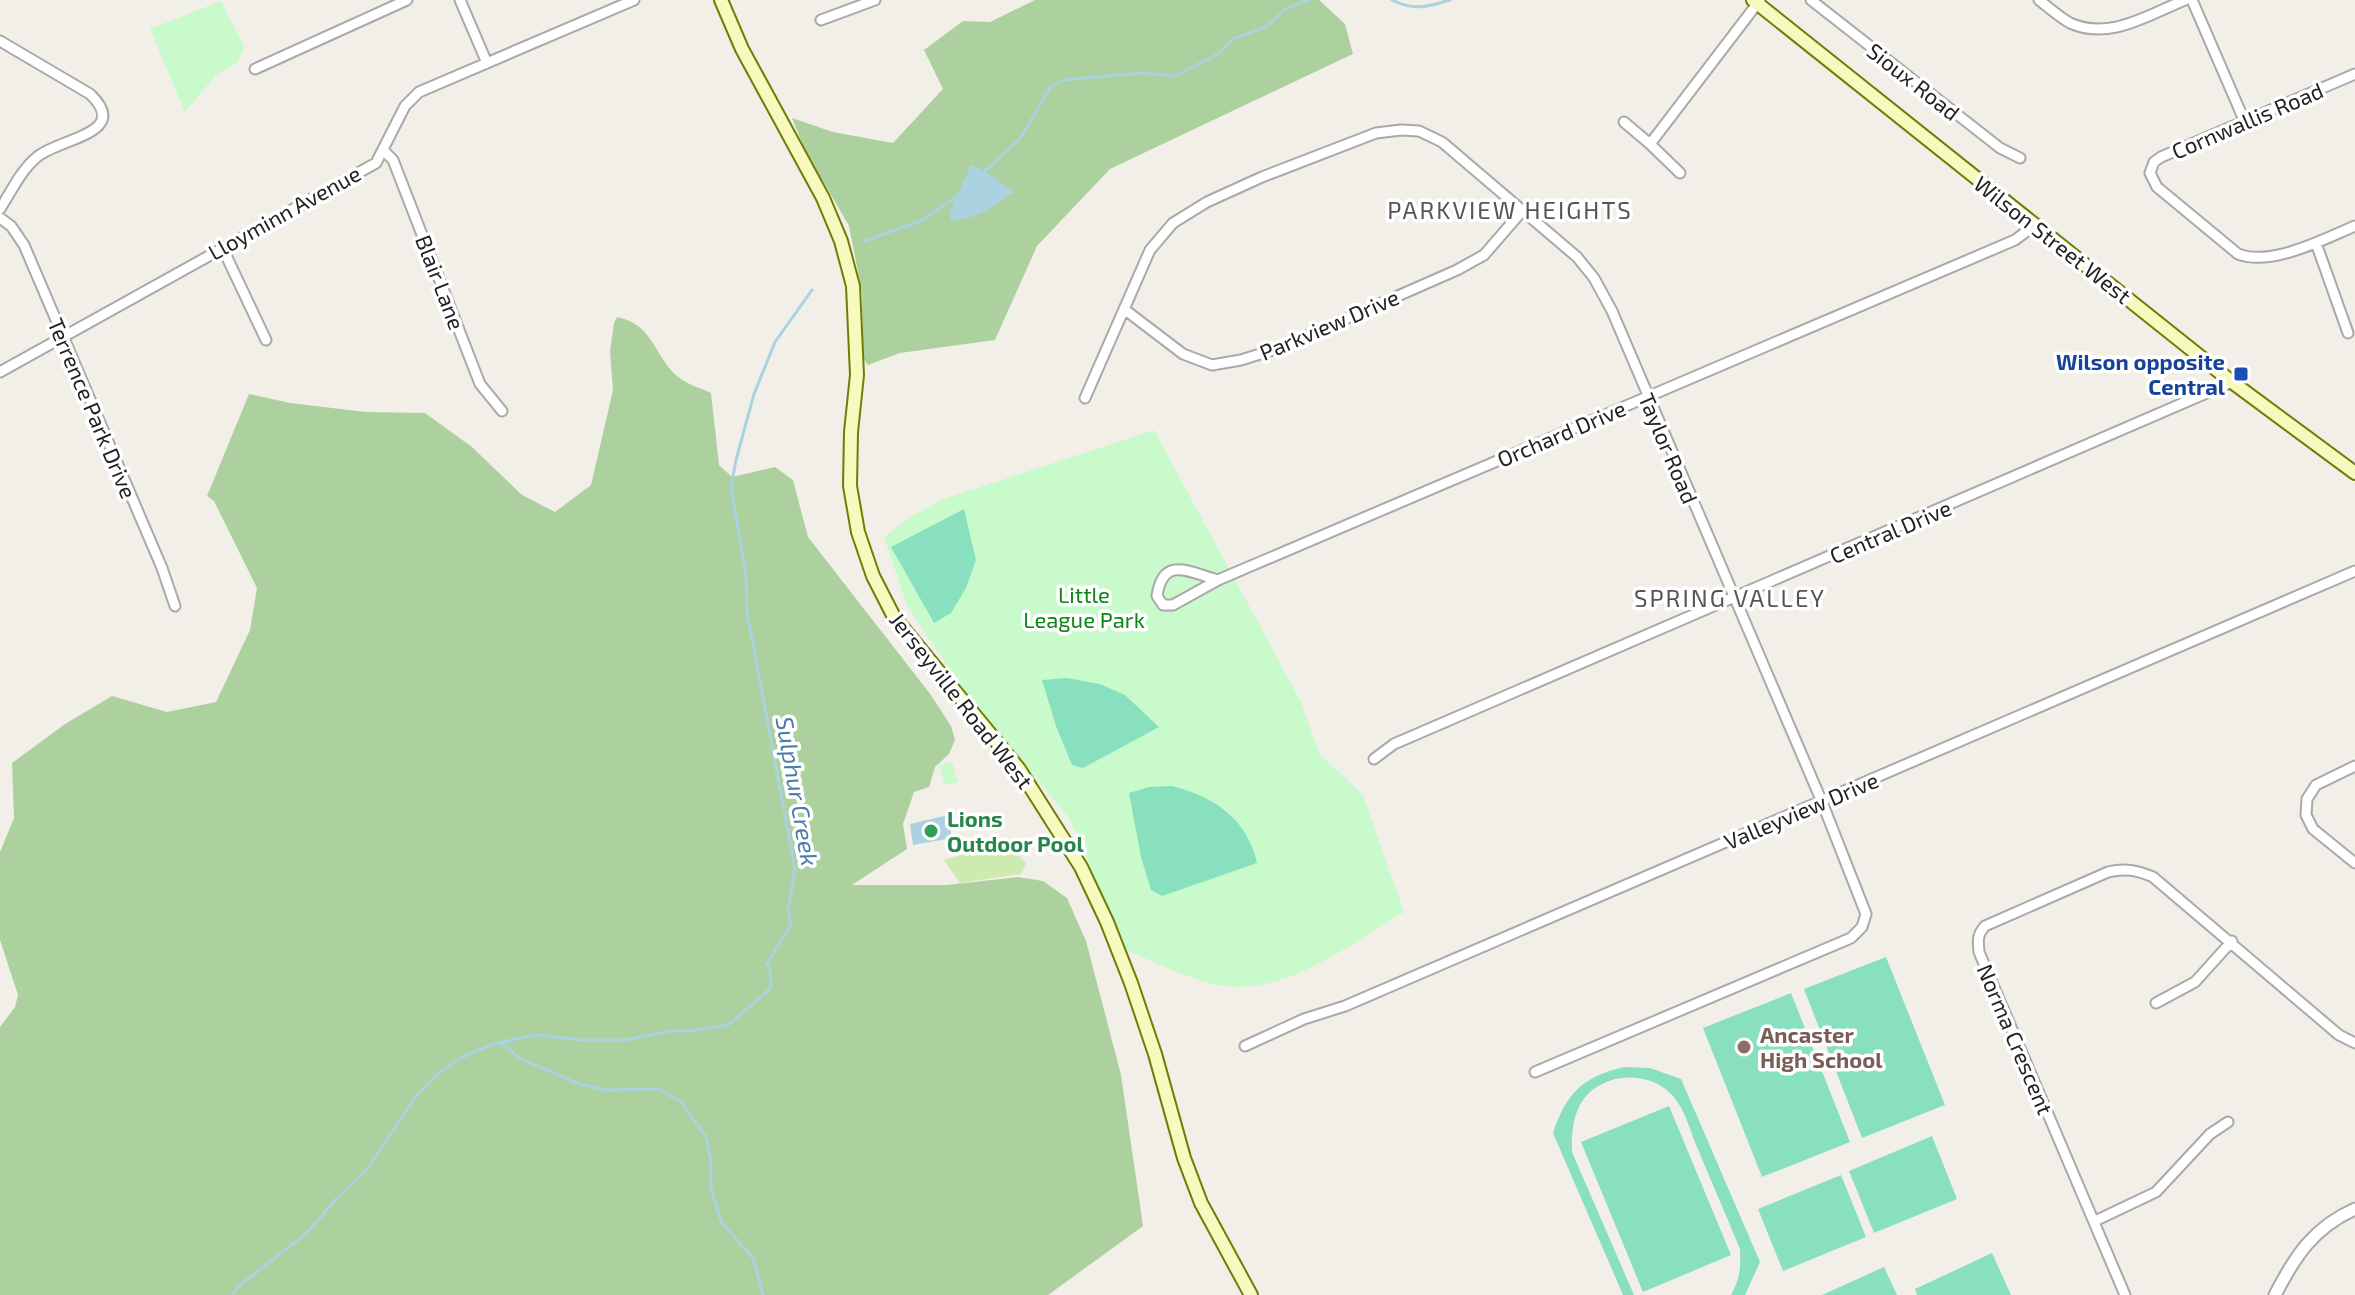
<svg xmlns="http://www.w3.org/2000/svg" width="2355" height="1295" viewBox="0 0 2355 1295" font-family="'Exo 2',sans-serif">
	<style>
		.grass { fill: #cdebb0 }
		.forest { fill: #add19e; fill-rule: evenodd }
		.park { fill: #c8facc }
		.pitch { fill: #88e0be }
		.water { fill: #aad3df }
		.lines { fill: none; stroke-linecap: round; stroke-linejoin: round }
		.stream { stroke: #aad3df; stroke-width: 3 }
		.minor-casing { stroke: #a9a9a9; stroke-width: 13 }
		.tertiary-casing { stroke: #a9a9a9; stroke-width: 15 }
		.secondary-casing { stroke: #707d05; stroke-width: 16 }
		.minor { stroke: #fff; stroke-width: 9 }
		.tertiary { stroke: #fff; stroke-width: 11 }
		.secondary { stroke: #f7fabf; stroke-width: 12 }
		.transit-dot { fill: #1a4fb4; stroke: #fff; stroke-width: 3 }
		.leisure-dot { fill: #2e9e5b; stroke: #fff; stroke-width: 3 }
		.education-dot { fill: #8d6e63; stroke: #fff; stroke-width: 3 }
		.labels { text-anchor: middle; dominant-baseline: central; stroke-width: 7; stroke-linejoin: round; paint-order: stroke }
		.street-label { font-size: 22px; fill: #222; stroke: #fff }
		.transit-label { font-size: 22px; font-weight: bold; fill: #164399; stroke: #fff; text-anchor: end }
		.park-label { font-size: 22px; fill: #0c8416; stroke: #fff }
		.leisure-label { font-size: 22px; font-weight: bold; fill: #27864d; stroke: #fff; text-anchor: start }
		.education-label { font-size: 22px; font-weight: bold; fill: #785e54; stroke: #fff; text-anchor: start }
		.neighbourhood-label { font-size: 24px; letter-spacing: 2px; fill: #555; stroke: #fff }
		.water-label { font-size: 24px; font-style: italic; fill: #4a7aab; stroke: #fff }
	</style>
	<rect width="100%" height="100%" fill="#f2efe9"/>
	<path class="grass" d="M1012 846 1026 864 1021 874 960 883 944 860 974 851Z"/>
	<path class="forest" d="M1035 0H1319L1345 24 1353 54 1110 169 1037 246 995 340 900 353 868 365 863 358 862 292 849 226 804 148 792 118 833 132 893 143 943 89 924 50 963 21 990 22ZM1013 192 950 214 960 194Z
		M617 317C655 324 655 361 681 379 689 385 701 388 711 393L719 465 732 477 775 467 793 480 808 537 931 695 951 726 955 740 949 754 935 767 929 787 914 792 903 824 907 849 852 885H947L1018 877 1043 881 1067 898 1086 941 1121 1075 1143 1226 1048 1295H0V1027L15 1007 18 995 0 940V852L14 818 12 763 65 724 112 696 167 712 216 702 250 630 257 588 214 501 207 496 249 394 290 403 366 412 425 413 472 447 522 495 555 512 591 485 613 390 610 351 614 323Z"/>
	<path class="park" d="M221 1 245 48 237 62 216 75 185 112 150 29Z
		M1154 430 1301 702 1319 753 1363 795 1404 912C1353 942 1298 987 1237 987 1199 986 1160 964 1126 950L1069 818 966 693 907 606 884 537 912 516 941 500Z
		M952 762 958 782 945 785 939 765Z"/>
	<path class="pitch" d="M964 509 976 560 966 588 951 613 934 623 891 547Z
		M1067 678 1100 684 1125 695 1159 727 1083 768 1072 765 1056 726 1042 680Z
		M1172 786C1214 797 1247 818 1257 863L1162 896 1151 890 1141 857 1129 793 1149 787Z
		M1886 957 1945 1105 1862 1138 1804 989Z
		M1791 993 1850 1142 1762 1177 1703 1028Z
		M1624 1067 1650 1068 1681 1079 1760 1262 1745 1295H1731C1740 1279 1741 1267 1740 1249 1726 1215 1711 1181 1697 1147 1690 1130 1684 1106 1670 1093 1653 1076 1623 1073 1602 1084 1575 1097 1571 1126 1572 1152L1634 1295H1623L1553 1133C1567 1092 1583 1077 1624 1067Z
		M1669 1106 1731 1255 1643 1292 1581 1142Z
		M1932 1136 1957 1199 1874 1233 1849 1171Z
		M1841 1175 1866 1237 1783 1271 1758 1209Z
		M1992 1253 2011 1295H1917L1915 1289Z
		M1884 1267 1897 1295H1822Z"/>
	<path class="water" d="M971 165 985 171 1013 191C994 208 977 219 951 220L949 214Z
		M948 815 952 838 913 845 910 824Z"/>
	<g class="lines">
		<path class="stream" d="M1392 0C1413 11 1427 7 1450 0
			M985 171 1020 139 1051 86 1064 80 1141 73 1175 76 1220 53 1233 39 1267 26 1287 8 1309 0
			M864 241 921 221 960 194
			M502 1043 519 1058 577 1083 605 1090 659 1089 682 1103 706 1137 711 1160V1188L721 1222 753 1258 763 1295
			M232 1295 239 1286 307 1233 336 1199 365 1172 417 1095 435 1076 458 1059 493 1044 535 1035 583 1040H625L670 1031H690L728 1025 769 990 771 985 770 967 766 965 791 925 788 911 795 869 747 612 746 577 731 487 736 460 754 394 775 342 812 290"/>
		<defs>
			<path id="minor" d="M460 0 487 63
				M1811 0 2000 148 2020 158
				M2039 0C2048 7 2059 17 2070 23 2109 41 2148 15 2185 0
				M2192 0 2244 120
				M821 20 875 0
				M0 41 90 94C132 134 59 138 37 157 21 170 11 192 0 209
				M255 69 407 0
				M2355 74 2161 157 2154 162 2150 173 2157 187 2238 254C2271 267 2324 239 2355 226
				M1624 122 1650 144
				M384 151 393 160 480 384 502 411
				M1680 173 1650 144 1760 0
				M0 218 11 226 24 245 162 568 175 606
				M2316 243 2348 333
				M222 247 266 340
				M1124 309 1183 354 1212 365 1241 360 1279 348 1457 270 1484 255 1523 210
				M0 372 376 163 405 106 419 92 634 0
				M1085 398 1150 250 1173 223 1207 202 1262 177 1376 133 1401 130 1419 131 1442 142 1577 257 1594 278 1612 311 1822 802 1866 914 1862 927 1851 938 1535 1072
				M1218 580C1189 572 1163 555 1157 596L1163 605H1173L1218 580 2015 240 2035 225
				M1374 759 1394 744 2232 382
				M2355 766 2316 785 2307 799 2306 815 2313 829 2355 863
				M2156 1003 2195 982 2232 941
				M1245 1046 1304 1019 1345 1006 2355 571
				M2095 1221 2156 1192 2210 1134 2228 1122
				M2125 1295 1979 952C1978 940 1977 935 1985 926L2108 872C2125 868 2137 870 2153 877L2339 1035 2355 1043"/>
			<path id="tertiary" d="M2275 1295C2295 1256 2314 1227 2355 1209"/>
			<path id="secondary" d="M721 0 742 49 823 198 841 241 853 286 857 375 851 432 850 486 858 532 873 576 894 617 1019 769 1081 867 1107 922 1131 983 1155 1054 1184 1158 1201 1203 1251 1295
				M1753 0 2232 382 2355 473"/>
		</defs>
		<use href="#minor" class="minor-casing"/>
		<use href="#tertiary" class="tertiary-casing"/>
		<use href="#secondary" class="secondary-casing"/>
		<use href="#minor" class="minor"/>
		<use href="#tertiary" class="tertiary"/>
		<use href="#secondary" class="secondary"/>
	</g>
	<rect class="transit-dot" x="2233" y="366" width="16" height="16" rx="4"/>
	<circle class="leisure-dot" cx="931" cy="831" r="8"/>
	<circle class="education-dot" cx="1744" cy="1047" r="8"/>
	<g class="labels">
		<g class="street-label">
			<text transform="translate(1914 81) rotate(38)">Sioux Road</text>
			<text transform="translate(2247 120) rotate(-23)">Cornwallis Road</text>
			<text transform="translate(284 212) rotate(-29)">Lloyminn Avenue</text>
			<text transform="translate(2053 239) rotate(38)">Wilson Street West</text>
			<text transform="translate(441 282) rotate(69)">Blair Lane</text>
			<text transform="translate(1329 324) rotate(-23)">Parkview Drive</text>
			<text transform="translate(93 408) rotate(67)">Terrence Park Drive</text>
			<text transform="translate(1561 433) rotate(-23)">Orchard Drive</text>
			<text transform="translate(1669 448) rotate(67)">Taylor Road</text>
			<text transform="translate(1890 531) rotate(-23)">Central Drive</text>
			<text transform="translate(962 700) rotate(52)">Jerseyville Road West</text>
			<text transform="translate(1801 810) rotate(-23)">Valleyview Drive</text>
			<text transform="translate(2016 1039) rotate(67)">Norma Crescent</text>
		</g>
		<g class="transit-label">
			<text x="2225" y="361">Wilson opposite<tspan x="2225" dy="25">Central</tspan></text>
		</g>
		<g class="park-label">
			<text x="1084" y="594">Little<tspan x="1084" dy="25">League Park</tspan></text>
		</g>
		<g class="leisure-label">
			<text x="947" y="818">Lions<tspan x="947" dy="25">Outdoor Pool</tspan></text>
		</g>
		<g class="education-label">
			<text x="1760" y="1034">Ancaster<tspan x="1760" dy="25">High School</tspan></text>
		</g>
		<g class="neighbourhood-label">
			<text x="1510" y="209">PARKVIEW HEIGHTS</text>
			<text x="1730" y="597">SPRING VALLEY</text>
		</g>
		<g class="water-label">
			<text transform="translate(798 791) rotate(80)">Sulphur Creek</text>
		</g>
	</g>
</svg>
